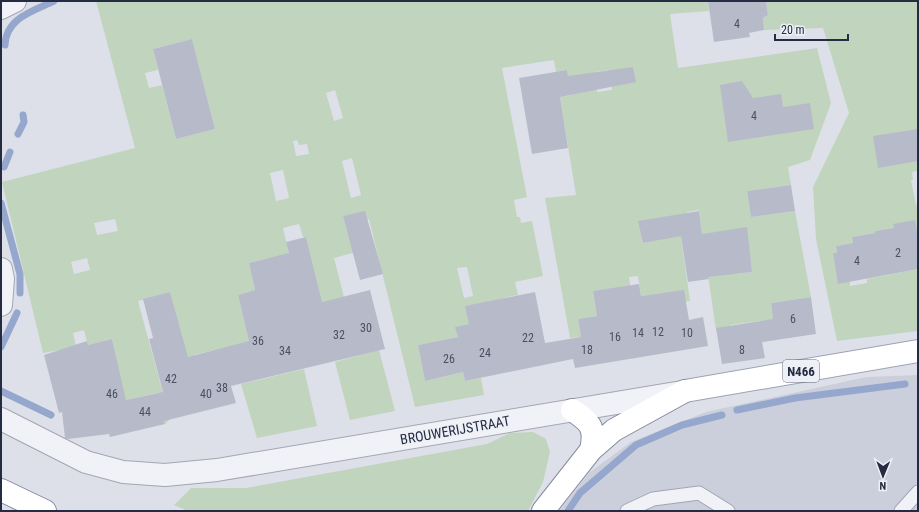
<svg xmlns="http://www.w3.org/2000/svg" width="919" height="512" viewBox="0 0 919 512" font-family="'Roboto Condensed',sans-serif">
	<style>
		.built { fill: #cbcfdb }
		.green { fill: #c0d4be; fill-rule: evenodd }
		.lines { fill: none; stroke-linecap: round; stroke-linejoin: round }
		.stream { stroke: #95a7cc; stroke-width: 7 }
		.building { fill: #b7bbc9 }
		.lane-casing { stroke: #a3a6b3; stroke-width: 15 }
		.street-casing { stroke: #a3a6b3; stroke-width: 24 }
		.primary-casing { stroke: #9ca2b6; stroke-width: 24 }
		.highway-casing { stroke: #848ba1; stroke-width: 24 }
		.lane { stroke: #f1f2f7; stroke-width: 13 }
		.street { stroke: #f1f2f7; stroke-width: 22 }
		.primary { stroke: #fff; stroke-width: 22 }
		.highway { stroke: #fff; stroke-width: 22 }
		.labels { text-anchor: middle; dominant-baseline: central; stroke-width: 3; stroke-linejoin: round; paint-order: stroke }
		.number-label { font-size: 12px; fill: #4a4f63 }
		.shield { fill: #edf0f6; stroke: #616677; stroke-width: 1 }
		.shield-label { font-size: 13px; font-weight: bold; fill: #252b41 }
		.street-label { font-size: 14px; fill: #252b41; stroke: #edf0f6 }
	</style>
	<rect width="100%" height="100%" fill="#dee0e9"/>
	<path class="built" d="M918 375V511H559L590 472 631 442 706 412 866 377Z"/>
	<path class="green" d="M96 1H708L709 11 670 14 678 68 817 48 831 103 810 160 788 167 791 185 747 191 751 217 795 211 811 297 771 303 776 340 762 342 759 321 730 325V328L716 330 705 255 734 251 737 274 752 272 749 250 736 251 733 230 702 234 699 210 687 212 690 235 681 237 690 301 665 305 663 293 641 296 638 276 629 277 632 298 623 299 625 310 606 313 602 290 593 291 597 316 578 319 581 337 570 338 545 198 576 195 560 97 571 95 567 70 556 72 554 60 502 68 527 197 514 200 517 217H520L521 223 532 221 543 276 515 282 518 295 503 298 506 312 469 321V324L456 327 458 337 418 345 425 381 463 372 465 381 481 378 484 395 415 407 369 219 356 222 354 214 343 216 348 235H351L356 252 334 258 344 297 318 303 315 292 319 291 306 237H303L299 224 283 228 291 262 271 266 269 258 249 263 255 290 238 295 251 349 217 359 214 350 194 355 200 379 193 381 170 292 138 301 170 419 165 424 157 393 126 400 122 386 114 387 111 373 119 371 112 339 88 345 84 330 73 333 81 368 65 372 60 350 43 353 2 182 135 148ZM192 39 215 129 176 139 162 85 149 88 145 73 158 70 153 49ZM609 70 612 90 597 92 594 72ZM335 90 343 118 334 121 326 93ZM297 140 299 145 307 144 309 154 296 156 293 141ZM352 158 361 195 351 198 342 161ZM283 170 289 198 276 201 270 173ZM115 219 118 231 97 235 94 223ZM652 219 655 232 662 231 663 239 643 243 639 221ZM87 258 90 270 74 274 71 262ZM467 267 473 296 464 298 457 268Z
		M766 1H918V171L912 172 913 180H911L916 205H918V233L913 234 894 228 875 231V233L852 237 853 243 836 246 837 253H833L836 270 850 282V286L867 283V279L918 269V331L837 341 816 239 813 187 849 113 823 28 764 30 763 18 768 15Z
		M379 350 395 411 350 420 335 362Z
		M304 369 317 426 257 438 241 384Z
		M533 432 546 439 550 452 543 482 528 511H188L174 505 191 488H246L487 444 510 433Z"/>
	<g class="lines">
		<path class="stream" d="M5 45C6 18 33 11 54 1
			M18 134 24 122 23 115
			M4 167 10 152
			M1 203 20 274V293
			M1 347 17 313
			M1 391 51 415
			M737 410 795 398 905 384
			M568 511 580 493 636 445 682 425 722 415"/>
	</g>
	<path class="building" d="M708 1H766L768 15 763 18 764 30 749 33 750 37 714 42Z
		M192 39 215 129 176 139 153 49Z
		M633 67 636 82 560 97 568 148 532 154 519 78 567 70 568 76Z
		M742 81 753 98 781 94 783 107 810 103 814 129 728 142 720 85Z
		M918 129V161L878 168 873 136Z
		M791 185 795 211 751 217 747 191Z
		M365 211 383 274 360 280 343 216Z
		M699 211 702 234 747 227 752 272 708 277 709 279 688 282 681 236 643 243 638 221Z
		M915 220 918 237V269L838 284 833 253H837L836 246 853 243 852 237 875 233V231L894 228 893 224Z
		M306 237 322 302 370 290 385 349 231 386 236 403 164 421 165 424 110 437 109 434 68 439 65 438 62 412 59 413 44 355 87 341 88 345 112 339 126 400 163 392 149 339 153 338 143 299 170 292 188 357 249 341 238 295 255 290 249 263 289 253 286 242Z
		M639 284 641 296 684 290 689 320 703 317 708 346 575 368 573 359 465 381 463 372 425 381 418 345 458 337 455 327 469 324 465 306 535 292 545 343 581 337 578 319 597 316 593 291Z
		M811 297 816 334 762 342 765 358 722 364 716 328 773 319 771 303Z"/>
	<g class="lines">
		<defs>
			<path id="lane" d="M627 511 653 499 699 493 728 511
				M901 511 918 492"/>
			<path id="street" d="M1 8 15 1
				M1 269 3 279 1 305
				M1 419 86 462 123 472 165 475 217 470 682 392"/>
			<path id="primary" d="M685 391 918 351"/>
			<path id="highway" d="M572 410C590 422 596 427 591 450
				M1 490 45 511
				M543 511 591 450 614 430 685 391"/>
		</defs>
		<use href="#lane" class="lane-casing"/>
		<use href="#street" class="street-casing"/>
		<use href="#primary" class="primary-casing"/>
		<use href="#highway" class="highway-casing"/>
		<use href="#lane" class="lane"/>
		<use href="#street" class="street"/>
		<use href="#primary" class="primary"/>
		<use href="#highway" class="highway"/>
	</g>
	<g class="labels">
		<g class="number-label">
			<text x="737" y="24">4</text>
			<text x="754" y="116">4</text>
			<text x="898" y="253">2</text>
			<text x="857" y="261">4</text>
			<text x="793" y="319">6</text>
			<text x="366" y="328">30</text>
			<text x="658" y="332">12</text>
			<text x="638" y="333">14</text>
			<text x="687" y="333">10</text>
			<text x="339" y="335">32</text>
			<text x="615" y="337">16</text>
			<text x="528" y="338">22</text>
			<text x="258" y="341">36</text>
			<text x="587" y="350">18</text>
			<text x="742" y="350">8</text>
			<text x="285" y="351">34</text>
			<text x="485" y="353">24</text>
			<text x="449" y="359">26</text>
			<text x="171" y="379">42</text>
			<text x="222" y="388">38</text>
			<text x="112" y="394">46</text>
			<text x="206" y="394">40</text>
			<text x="145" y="412">44</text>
		</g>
		<rect class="shield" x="783" y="360" width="36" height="22" rx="3"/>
		<g class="shield-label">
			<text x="801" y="371">N466</text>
		</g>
		<g class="street-label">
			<text transform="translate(455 430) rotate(-10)">BROUWERIJSTRAAT</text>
		</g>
	</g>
	<rect width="919" height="512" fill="none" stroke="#252b41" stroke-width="4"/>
	<g transform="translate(883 476) rotate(181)" stroke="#edf0f6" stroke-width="3" paint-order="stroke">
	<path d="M0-3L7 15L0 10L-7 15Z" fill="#252b41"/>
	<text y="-6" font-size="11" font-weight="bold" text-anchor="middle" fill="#252b41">N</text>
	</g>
	<path d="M775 34v6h73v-6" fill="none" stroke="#252b41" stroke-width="2"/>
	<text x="781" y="34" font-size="12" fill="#252b41" stroke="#edf0f6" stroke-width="3" paint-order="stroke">20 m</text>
</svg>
